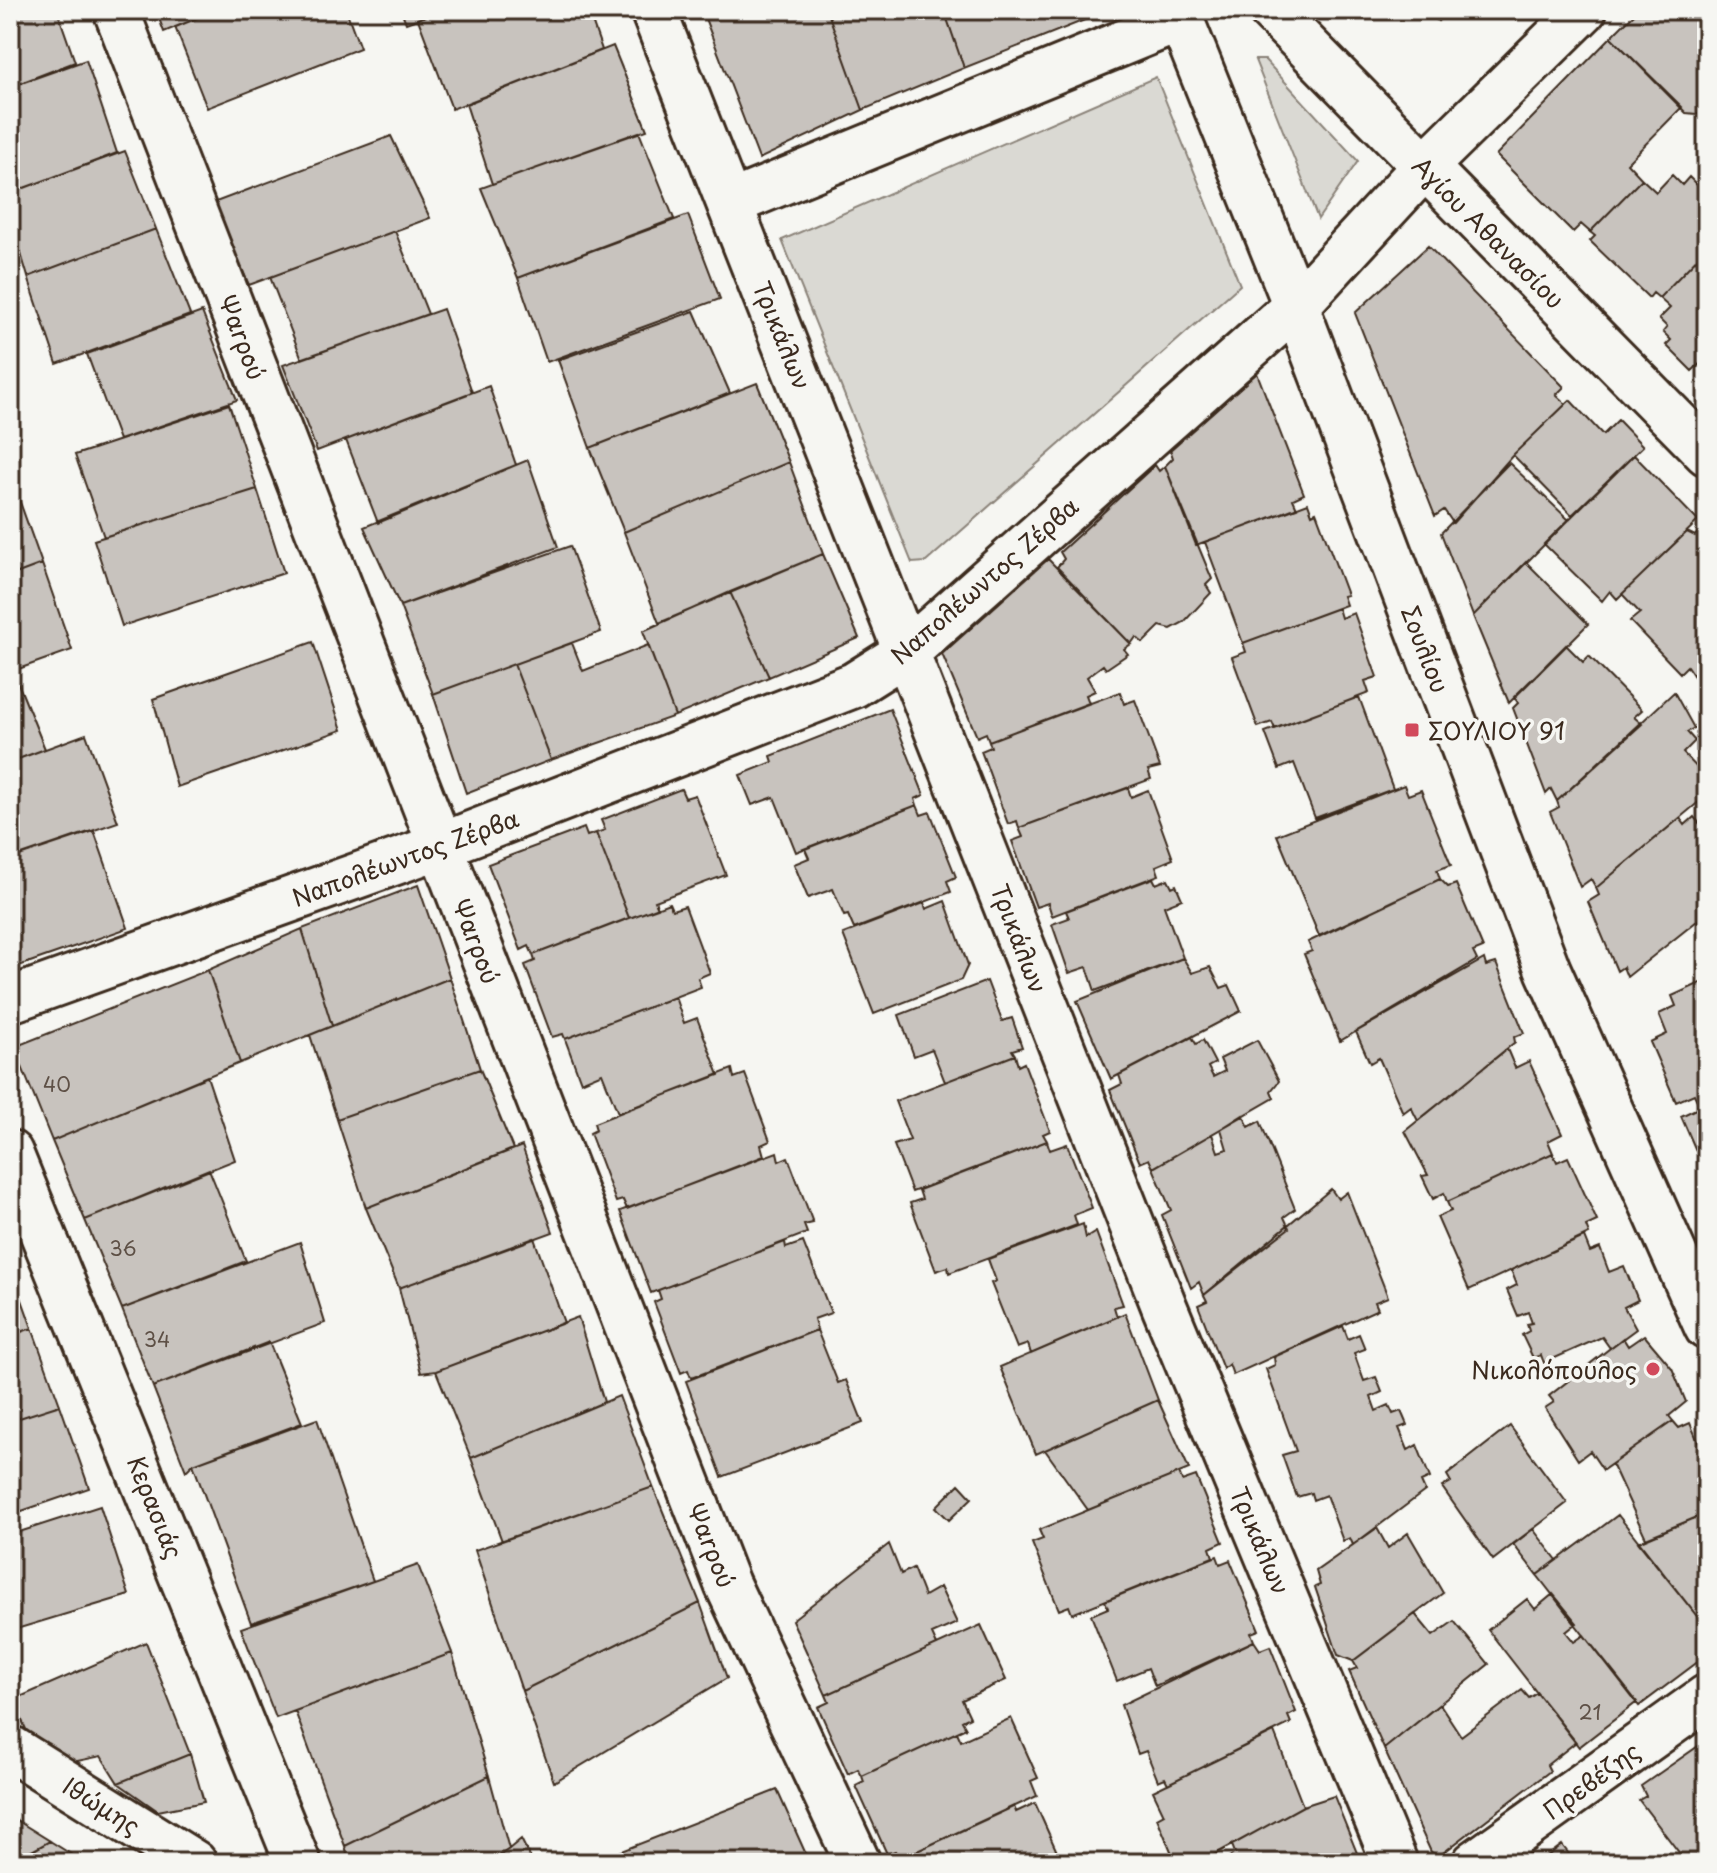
<svg xmlns="http://www.w3.org/2000/svg" width="1717" height="1873" viewBox="0 0 1717 1873" font-family="'Playpen Sans',sans-serif">
	<style>
		.green { fill: #dad9d3; stroke: #8a8278; stroke-width: 2 }
		.building { fill: #c8c3be; stroke: #3b2a1e; stroke-width: 2 }
		.lines { fill: none; stroke-linecap: round; stroke-linejoin: round }
		.minor-casing { stroke: #3b2a1e; stroke-width: 50 }
		.tertiary-casing { stroke: #3b2a1e; stroke-width: 50 }
		.minor { stroke: #f6f6f2; stroke-width: 44 }
		.tertiary { stroke: #f6f6f2; stroke-width: 44 }
		.poi-dot { fill: #d1495b; stroke: #f6f6f2; stroke-width: 3 }
		.labels { text-anchor: middle; dominant-baseline: central; stroke-width: 7; stroke-linejoin: round; paint-order: stroke }
		.number-label { font-size: 20px; fill: #5e5046 }
		.street-label { font-size: 24px; fill: #3b2a1e; stroke: #f6f6f2 }
		.poi-label { font-size: 24px; fill: #3b2a1e; stroke: #f6f6f2; text-anchor: start }
	</style>
	<rect width="100%" height="100%" fill="#f6f6f2"/>
	<filter id="ink" filterUnits="userSpaceOnUse"><feTurbulence type="fractalNoise" baseFrequency=".0125" numOctaves="2"/><feDisplacementMap in="SourceGraphic" scale="16" xChannelSelector="R" yChannelSelector="G"/><feConvolveMatrix kernelMatrix="1 2 1 2 8 2 1 2 1" color-interpolation-filters="sRGB"/></filter>
	<g filter="url(#ink)">
		<path class="green" d="M1255 60H1265L1358 161 1318 219Z
			M1156 77 1240 285 926 562 912 563 782 240Z"/>
		<path class="building" d="M10 10H57L75 62 10 87Z
			M156 10H217L164 32Z
			M217 10H346L360 48 207 108 175 27Z
			M401 10H442L406 23Z
			M442 10H588L602 50 452 109 418 19Z
			M712 10H827L863 110 759 159 703 13Z
			M827 10H944L964 68 863 110Z
			M944 10H1087L1090 18 964 68Z
			M1426 10H1448L1438 21Z
			M1638 10H1707V115L1686 113 1611 37Z
			M1611 37 1682 107 1627 163 1642 179 1590 232 1581 224 1573 232 1496 155Z
			M613 46 647 130 492 184 466 104Z
			M86 60 117 153 11 193 10 87Z
			M639 132 674 219 518 278 481 188Z
			M391 136 430 218 249 285 213 203Z
			M125 151 156 229 28 277 10 217V193Z
			M1672 175 1682 185 1689 177 1707 195V248L1659 298 1653 293 1649 298 1590 241 1595 236 1590 232 1642 179 1656 192Z
			M688 215 720 299 547 362 518 278Z
			M156 229 190 315 57 364 28 277Z
			M395 231 428 314 302 359 270 277Z
			M1428 246 1564 387 1556 395 1566 404 1513 455 1453 523 1444 510 1435 516 1355 313Z
			M1707 248V365L1703 361 1692 371 1666 345 1671 340 1663 332 1667 327 1659 319 1670 308 1659 298Z
			M443 309 472 392 317 451 283 365Z
			M694 311 730 393 590 448 558 360Z
			M202 312 237 400 119 440 87 354Z
			M1257 373 1304 494 1293 499 1297 508 1196 545 1165 466 1173 458 1170 449Z
			M757 383 789 462 624 532 590 448Z
			M489 386 516 465 378 523 346 440Z
			M1570 400 1603 435 1618 420 1643 446 1572 515 1513 455Z
			M229 404 257 489 104 537 75 455Z
			M1634 455 1698 521 1617 599 1610 591 1602 601 1544 544Z
			M528 460 558 547 400 606 364 527Z
			M789 462 823 554 659 623 624 532Z
			M1509 463 1569 520 1473 616 1441 533Z
			M1155 465 1159 471 1165 466 1212 579 1206 585 1211 593 1184 622 1171 629 1160 626 1143 643 1136 637 1131 644 1057 567 1064 559 1060 552Z
			M10 474 42 564 10 576Z
			M257 489 284 573 122 626 94 540Z
			M1308 503 1312 514 1316 512 1347 595 1343 596 1346 605 1243 643 1205 542Z
			M1703 526 1707 530V662L1693 675 1687 666 1680 673 1630 621 1640 613 1622 594 1687 532 1695 536Z
			M570 546 601 632 433 694 400 606Z
			M823 554 859 638 769 677 730 592Z
			M1048 559 1131 644 1124 649 1128 654 1106 669 1103 665 1087 677 1095 691 1086 695 1089 703 989 741 986 733 977 737 942 654Z
			M1526 562 1588 624 1509 703 1473 616Z
			M42 564 72 650 10 672V576Z
			M730 592 769 677 675 716 643 631Z
			M1338 608 1341 618 1354 613 1377 677 1365 681 1369 693 1275 729 1272 722 1258 727 1232 657 1246 652 1243 643Z
			M313 642 342 730 177 787 153 699Z
			M572 643 583 671 648 645 675 716 551 760 514 664Z
			M1566 645 1583 662 1589 656 1642 710 1634 717 1642 724 1557 801 1551 789 1546 794 1513 708 1518 703 1514 697Z
			M1707 662V690L1693 675Z
			M514 664 551 760 466 793 433 694Z
			M13 671 45 749 10 762V672Z
			M1120 692 1124 704 1135 700 1160 767 1148 770 1151 779 1019 828 1017 821 1008 824 981 751 991 747 989 741Z
			M1674 692 1694 728 1687 732 1695 741 1683 753 1707 778 1700 789 1706 796 1596 888 1591 879 1580 887 1550 812 1559 807 1557 801Z
			M1359 697 1393 789 1315 818 1294 763 1279 769 1265 732Z
			M890 709 924 795 915 799 917 805 796 852 774 797 752 805 740 775 773 762 771 756Z
			M86 734 118 822 10 859V762Z
			M1404 785 1408 795 1421 790 1451 865 1437 870 1440 879 1319 936 1277 835Z
			M1128 788 1131 797 1148 790 1173 859 1156 866 1159 875 1052 916 1048 903 1036 907 1012 841 1023 837 1019 828Z
			M681 789 685 798 695 795 726 875 655 901 658 908 629 918 596 833 605 830 601 820Z
			M917 805 921 815 930 812 956 877 947 881 951 892 854 929 848 915 844 916 833 889 808 898 794 864 809 858 805 849Z
			M1694 817 1707 832V913L1627 977 1623 967 1617 971 1588 902 1599 895 1596 888 1680 818 1685 825Z
			M584 828 587 836 596 833 629 918 533 955 529 946 521 950 488 864Z
			M94 831 128 928 10 969V859Z
			M1153 878 1156 884 1168 879 1172 887 1176 885 1182 899 1164 906 1183 958 1095 991 1087 967 1069 973 1052 924 1069 918 1066 911Z
			M1440 879 1448 887 1456 884 1483 948 1473 952 1477 960 1340 1041 1304 954 1312 951 1308 942Z
			M418 885 450 978 332 1026 302 929Z
			M945 901 968 965 961 980 874 1014 843 934 924 903 926 909Z
			M669 903 672 910 685 906 710 973 698 978 701 987 565 1039 563 1034 552 1037 525 965 535 961 533 955Z
			M302 929 332 1026 240 1063 208 970Z
			M1183 958 1192 973 1210 967 1221 988 1229 985 1241 1011 1111 1079 1077 1001Z
			M1484 959 1486 966 1496 963 1524 1033 1514 1037 1515 1042 1418 1121 1411 1107 1403 1113 1379 1058 1370 1063 1356 1032Z
			M208 970 240 1063 52 1141 14 1047Z
			M450 978 480 1069 337 1119 310 1035Z
			M1707 980V1168L1704 1169 1681 1116 1700 1107 1694 1094 1676 1102 1650 1042 1667 1034 1659 1014 1676 1006 1672 996Z
			M987 981 1002 1021 1012 1018 1022 1047 1012 1050 1015 1055 945 1082 932 1049 914 1056 899 1015Z
			M675 997 684 1023 697 1018 719 1075 618 1113 602 1073 581 1082 565 1039Z
			M1192 1037 1196 1044 1203 1040 1215 1063 1208 1067 1213 1077 1225 1071 1220 1059 1257 1040 1279 1081 1271 1091 1274 1098 1153 1168 1149 1159 1140 1163 1110 1090 1122 1084 1119 1075Z
			M1507 1049 1515 1068 1529 1061 1562 1134 1548 1141 1553 1153 1447 1202 1444 1193 1433 1199 1422 1176 1428 1175 1405 1131Z
			M1015 1055 1018 1066 1024 1063 1050 1131 1043 1134 1047 1141 912 1192 894 1145 910 1140 895 1101Z
			M480 1069 513 1149 366 1208 337 1119Z
			M732 1069 734 1078 745 1074 770 1141 761 1145 764 1156 627 1209 623 1200 616 1202 590 1133 596 1130 594 1123Z
			M207 1076 235 1160 85 1220 52 1141Z
			M1243 1115 1249 1127 1260 1121 1295 1209 1284 1217 1289 1228 1204 1295 1199 1282 1191 1288 1162 1215 1171 1210 1153 1168 1212 1134 1218 1152 1227 1149 1221 1129Z
			M1047 1141 1050 1150 1067 1144 1092 1208 1074 1215 1077 1225 949 1273 948 1267 936 1271 910 1203 922 1199 919 1190Z
			M522 1146 553 1232 399 1288 366 1208Z
			M777 1152 779 1161 788 1157 813 1223 804 1225 807 1233 651 1293 620 1211Z
			M1553 1153 1557 1162 1568 1157 1597 1221 1586 1226 1589 1234 1469 1290 1437 1217 1451 1211 1447 1202Z
			M209 1169 246 1261 122 1309 85 1220Z
			M1331 1189 1338 1199 1347 1192 1388 1297 1375 1302 1378 1309 1233 1375 1229 1364 1223 1369 1198 1305 1207 1301 1204 1295Z
			M1083 1224 1086 1238 1096 1232 1123 1305 1114 1307 1117 1317 1031 1354 1028 1344 1017 1348 991 1283 996 1281 988 1259Z
			M1584 1237 1590 1252 1600 1248 1609 1272 1624 1266 1638 1300 1624 1307 1636 1329 1610 1348 1602 1337 1544 1363 1541 1355 1533 1358 1522 1335 1529 1331 1527 1324 1532 1323 1528 1312 1518 1316 1507 1290 1517 1285 1511 1270Z
			M534 1238 564 1323 436 1371 421 1373 399 1288Z
			M300 1242 325 1323 153 1387 122 1309Z
			M785 1242 786 1248 803 1242 831 1313 814 1319 817 1330 691 1378 688 1370 681 1373 654 1302 661 1299 658 1290Z
			M10 1266 32 1328 10 1336Z
			M1125 1313 1158 1400 1036 1454 1000 1367Z
			M578 1317 604 1402 471 1458 436 1371Z
			M1343 1326 1348 1339 1359 1334 1365 1349 1354 1353 1364 1381 1376 1377 1382 1392 1371 1397 1376 1411 1389 1405 1393 1414 1401 1411 1407 1425 1399 1428 1408 1450 1417 1445 1430 1478 1421 1482 1425 1491 1353 1545 1350 1538 1343 1541 1326 1495 1313 1500 1311 1493 1297 1497 1282 1455 1296 1451 1266 1369 1275 1365 1274 1357Z
			M32 1328 60 1405 10 1421V1336Z
			M817 1330 838 1383 846 1380 863 1423 722 1477 686 1381Z
			M1644 1335 1672 1368 1686 1402 1669 1416 1673 1421 1603 1470 1590 1451 1578 1460 1545 1408 1554 1402 1549 1396 1623 1338 1628 1346Z
			M269 1342 302 1423 193 1464 186 1471 153 1387Z
			M619 1396 653 1487 502 1541 471 1458Z
			M1158 1400 1189 1469 1088 1510 1045 1450Z
			M60 1405 89 1488 10 1515V1421Z
			M317 1419 373 1581 251 1623 193 1464Z
			M1673 1421 1679 1428 1690 1423 1707 1462V1513L1646 1538 1612 1464Z
			M1510 1426 1567 1503 1493 1560 1442 1487 1451 1482 1447 1475Z
			M1179 1473 1182 1481 1196 1476 1223 1542 1210 1548 1213 1557 1072 1614 1069 1606 1059 1610 1032 1543 1043 1539 1039 1530Z
			M959 1484 972 1498 949 1520 936 1507Z
			M653 1487 700 1603 522 1691 475 1550Z
			M100 1506 129 1595 10 1631V1535Z
			M1707 1513V1629L1638 1542Z
			M1618 1515 1707 1629V1655L1639 1706 1537 1575Z
			M1377 1528 1388 1548 1408 1533 1443 1593 1353 1661 1338 1655 1315 1587 1320 1585 1316 1571Z
			M1533 1529 1557 1560 1537 1575 1513 1544Z
			M889 1544 901 1574 913 1568 924 1596 940 1587 957 1623 932 1634 937 1645 826 1695 792 1620Z
			M1217 1556 1220 1564 1230 1560 1259 1630 1251 1633 1254 1641 1155 1686 1148 1668 1117 1681 1091 1615 1108 1608 1105 1601Z
			M418 1565 452 1653 276 1718 241 1628Z
			M1553 1594 1577 1623 1566 1632 1574 1642 1584 1635 1637 1702 1579 1747 1488 1630 1527 1599 1535 1609Z
			M700 1603 727 1678 554 1782 522 1691Z
			M1415 1614 1433 1636 1454 1621 1489 1664 1384 1749 1349 1671 1357 1668 1353 1661Z
			M981 1625 1006 1680 962 1700 970 1717 962 1721 966 1728 862 1776 858 1769 848 1774 818 1707 829 1702 826 1695Z
			M1254 1641 1260 1650 1270 1646 1296 1712 1288 1716 1291 1723 1168 1784 1165 1778 1158 1781 1146 1751 1138 1754 1121 1705Z
			M146 1642 190 1754 118 1783 101 1756 68 1763 32 1743 13 1700Z
			M452 1653 489 1776 345 1846 295 1711Z
			M1522 1690 1529 1698 1537 1693 1576 1742 1547 1765 1550 1771 1439 1856 1431 1852 1384 1749 1440 1704 1461 1736Z
			M1011 1718 1038 1778 1031 1781 1037 1796 900 1859 895 1851 887 1854 856 1786 864 1782 862 1776 957 1732 961 1741Z
			M1274 1732 1303 1806 1199 1863H1176L1157 1818 1164 1814 1153 1791Z
			M1707 1740V1863H1687L1639 1800 1646 1796 1641 1786Z
			M190 1754 204 1802 158 1811 118 1783Z
			M489 1776 509 1849 489 1863H349L345 1846Z
			M777 1790 810 1863H620L616 1853Z
			M1334 1796 1361 1863H1230L1228 1858 1235 1853 1232 1845 1303 1806Z
			M1035 1803 1062 1863H907L906 1856 1014 1806 1016 1812Z
			M10 1816 50 1841 10 1863Z
			M521 1839 533 1863H489L509 1849Z
			M50 1841 85 1863H12Z
			M1562 1845 1576 1863H1538Z
			M1128 1853 1135 1863H1109Z"/>
		<g class="lines">
			<defs>
				<path id="minor" d="M116 10 727 1584 858 1863
					M653 10 1164 1306 1395 1863
					M1177 10 1296 306 1548 970 1707 1327
					M731 203 1181 19
					M10 1000 440 846 854 685 908 651 1296 306 1424 167 1584 10
					M10 1153 298 1863
					M10 1748 194 1863
					M1475 1863 1707 1697"/>
				<path id="tertiary" d="M1271 10 1707 453"/>
			</defs>
			<use href="#minor" class="minor-casing"/>
			<use href="#tertiary" class="tertiary-casing"/>
			<use href="#minor" class="minor"/>
			<use href="#tertiary" class="tertiary"/>
		</g>
	</g>
	<g class="poi-dot">
		<rect x="1404" y="722" width="16" height="16" rx="4"/>
		<circle cx="1653" cy="1369" r="8"/>
	</g>
	<g class="labels">
		<g class="number-label">
			<text x="57" y="1084">40</text>
			<text x="123" y="1248">36</text>
			<text x="157" y="1339">34</text>
			<text x="1590" y="1712">21</text>
		</g>
		<g class="street-label">
			<text transform="translate(1489 232) rotate(45)">Αγίου Αθανασίου</text>
			<text transform="translate(783 335) rotate(68)">Τρικάλων</text>
			<text transform="translate(243 337) rotate(69)">Ψαrρού</text>
			<text transform="translate(984 580) rotate(-41)">Ναπολέωντος Ζέρβα</text>
			<text transform="translate(1426 649) rotate(69)">Σουλίου</text>
			<text transform="translate(405 857) rotate(-20)">Ναπολέωντος Ζέρβα</text>
			<text transform="translate(1020 938) rotate(69)">Τρικάλων</text>
			<text transform="translate(477 941) rotate(69)">Ψαrρού</text>
			<text transform="translate(156 1507) rotate(68)">Κερασιάς</text>
			<text transform="translate(1261 1540) rotate(67)">Τρικάλων</text>
			<text transform="translate(712 1545) rotate(68)">Ψαrρού</text>
			<text transform="translate(1591 1780) rotate(-36)">Πρεβέζης</text>
			<text transform="translate(102 1805) rotate(32)">Ιθώμης</text>
		</g>
		<g class="poi-label">
			<text x="1428" y="730">ΣΟΥΛΙΟΥ 91</text>
			<text x="1637" y="1369" text-anchor="end">Νικολόπουλος</text>
		</g>
	</g>
	<rect width="1717" height="1873" fill="none" stroke="#f6f6f2" stroke-width="40"/>
	<rect x="20" y="20" width="1677" height="1833" fill="none" stroke="#3b2a1e" stroke-width="3" filter="url(#ink)"/>
</svg>
